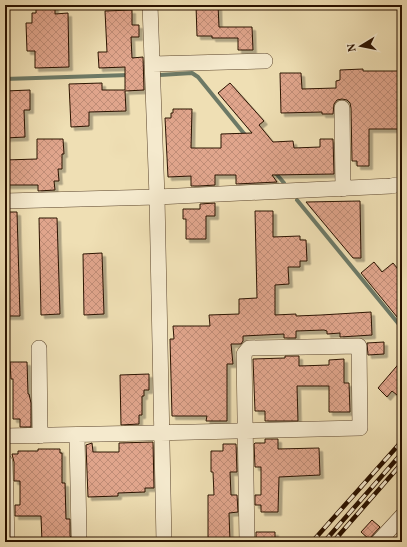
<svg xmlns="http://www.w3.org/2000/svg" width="407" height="547" viewBox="0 0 407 547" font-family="Vollkorn,serif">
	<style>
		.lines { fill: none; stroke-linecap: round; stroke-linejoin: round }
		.stream { stroke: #6d7966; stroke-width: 4 }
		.building { fill: url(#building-cross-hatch); stroke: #2a1200; filter: url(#shadow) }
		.minor-casing { stroke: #5b452d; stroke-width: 16 }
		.minor { stroke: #f5eace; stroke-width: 15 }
		.rail-casing { stroke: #2a1200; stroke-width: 4.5 }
		.rail { stroke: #f5eace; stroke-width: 3; stroke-dasharray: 9; stroke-linecap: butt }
	</style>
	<defs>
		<pattern id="building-cross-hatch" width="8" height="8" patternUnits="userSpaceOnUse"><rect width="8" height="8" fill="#e0a58c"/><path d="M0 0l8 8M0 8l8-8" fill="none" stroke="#c08d77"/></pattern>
		<filter id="shadow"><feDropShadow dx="3.5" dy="3.5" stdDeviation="0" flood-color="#0004"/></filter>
	</defs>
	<rect width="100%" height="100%" fill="#efdfb4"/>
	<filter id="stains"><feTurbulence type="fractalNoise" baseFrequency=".005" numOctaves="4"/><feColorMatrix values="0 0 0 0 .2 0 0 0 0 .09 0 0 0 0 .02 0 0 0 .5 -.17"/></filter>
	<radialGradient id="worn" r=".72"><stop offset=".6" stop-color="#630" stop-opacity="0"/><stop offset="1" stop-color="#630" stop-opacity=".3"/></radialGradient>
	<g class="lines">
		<path class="stream" d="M160 75 192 73 198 77 246 136
			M5 79 129 75
			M274 171 284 183
			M297 200 402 328"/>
	</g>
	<path class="building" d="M36 5H55V14L68 13 69 67 35 68V51H27L26 23H32V13H36Z
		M196 5H218L219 27H252L253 50H238V38H212V36H197Z
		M132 10V25H139V37H131L132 58 143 57 144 90 125 91 126 111 89 112V126L71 127 69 84 102 83V90H125V67L99 68 98 52H107L105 11Z
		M363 69V71H402V129H369V166H357V161H352L351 108 350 103 347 100 342 99 337 100 334 104 333 114H322V112L281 113 280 73H301L302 89 336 88V81L340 80V70Z
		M230 83 264 121 259 125 273 142 293 141 294 148 320 147V139H333L334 174 272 175 277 182 236 184V175H215V185L199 186H191V176L168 177 165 118H171V113H173V109H192L191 148H221V134L252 133 218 93Z
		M30 90V110H24L25 137 5 138V91Z
		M37 139H63L64 154H62V169H58L59 181H54L55 190 38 191V185H5V160L37 159Z
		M360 201 361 258H353L306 202Z
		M215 203V216H206V239H186V219H183V209H200V204Z
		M255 211H273V237L300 236V240H306L307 261H300V267H288L289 284 275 285V315L296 314V316L321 315 371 312 372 335 340 337V333L327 334V331L324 330 296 331V338H284V334L243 336V341L241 344H231L233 364H227V421H206L207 416H172L170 339H174L173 326H210L209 315 239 314V299L257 298Z
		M5 212H17L20 316H5Z
		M39 218H57L60 314 41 315Z
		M102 253 104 314 84 315 83 254Z
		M374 262 382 272 393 263 402 274 397 279 402 286V323L361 273Z
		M384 342V354L368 355 367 343Z
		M285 356H299V366L329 365V360L344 359V383H349L350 412H329V386H297L298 421H265V411H255L253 359 285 358Z
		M402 360V399L392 391 387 397 378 388Z
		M10 362H27L28 394H29L31 403V427H20V419H13V379H11Z
		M149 374V390H144V396H142V415H139V424L121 425 120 375Z
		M265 439H278V449L319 448 320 475 279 477 278 512H261V505H255V495H261V467H255L254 444 255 443H265Z
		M153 442 154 488H145V492L118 493V496L88 497 86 445 92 443 93 452H119V443Z
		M223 444H236L237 472H230L231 495H237L238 512 229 513 230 542H208V495H214L213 472H211V451H223Z
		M38 449H60V453H62V483H65L66 519H70V536L74 542H42L41 516H15V505H20V481H14V462L12 454H18V451H38Z
		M372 520 380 527 369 539 361 532Z
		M256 532H275V542H256Z"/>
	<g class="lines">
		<defs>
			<path id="minor" d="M150 5 157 197 164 542
				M152 64 265 61
				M342 108 343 189
				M5 201 157 197 391 186 402 184
				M39 348 40 436
				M77 435 79 535
				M5 436C123 434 242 431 360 428L359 346 249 348 244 354 247 542
				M5 462 7 542
				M378 542 402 516"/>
		</defs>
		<use href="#minor" class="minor-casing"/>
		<use href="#minor" class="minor"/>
		<defs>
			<path id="rail" d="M312 542 402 441
				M324 542 402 453
				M333 542 402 463"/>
		</defs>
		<use href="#rail" class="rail-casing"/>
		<use href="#rail" class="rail"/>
	</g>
	<rect width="407" height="547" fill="none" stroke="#efdfb4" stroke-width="20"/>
	<rect x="6" y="6" width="395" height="535" fill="none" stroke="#2a1200" stroke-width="2"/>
	<rect x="10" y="10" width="387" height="527" fill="none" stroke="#2a1200"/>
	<g transform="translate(361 46) rotate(260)" stroke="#f5eace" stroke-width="3" paint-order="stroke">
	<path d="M0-3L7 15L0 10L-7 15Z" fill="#2a1200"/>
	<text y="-6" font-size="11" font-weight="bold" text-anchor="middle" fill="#2a1200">N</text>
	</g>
	<rect width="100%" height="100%" filter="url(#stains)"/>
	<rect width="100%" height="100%" fill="url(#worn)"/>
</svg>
